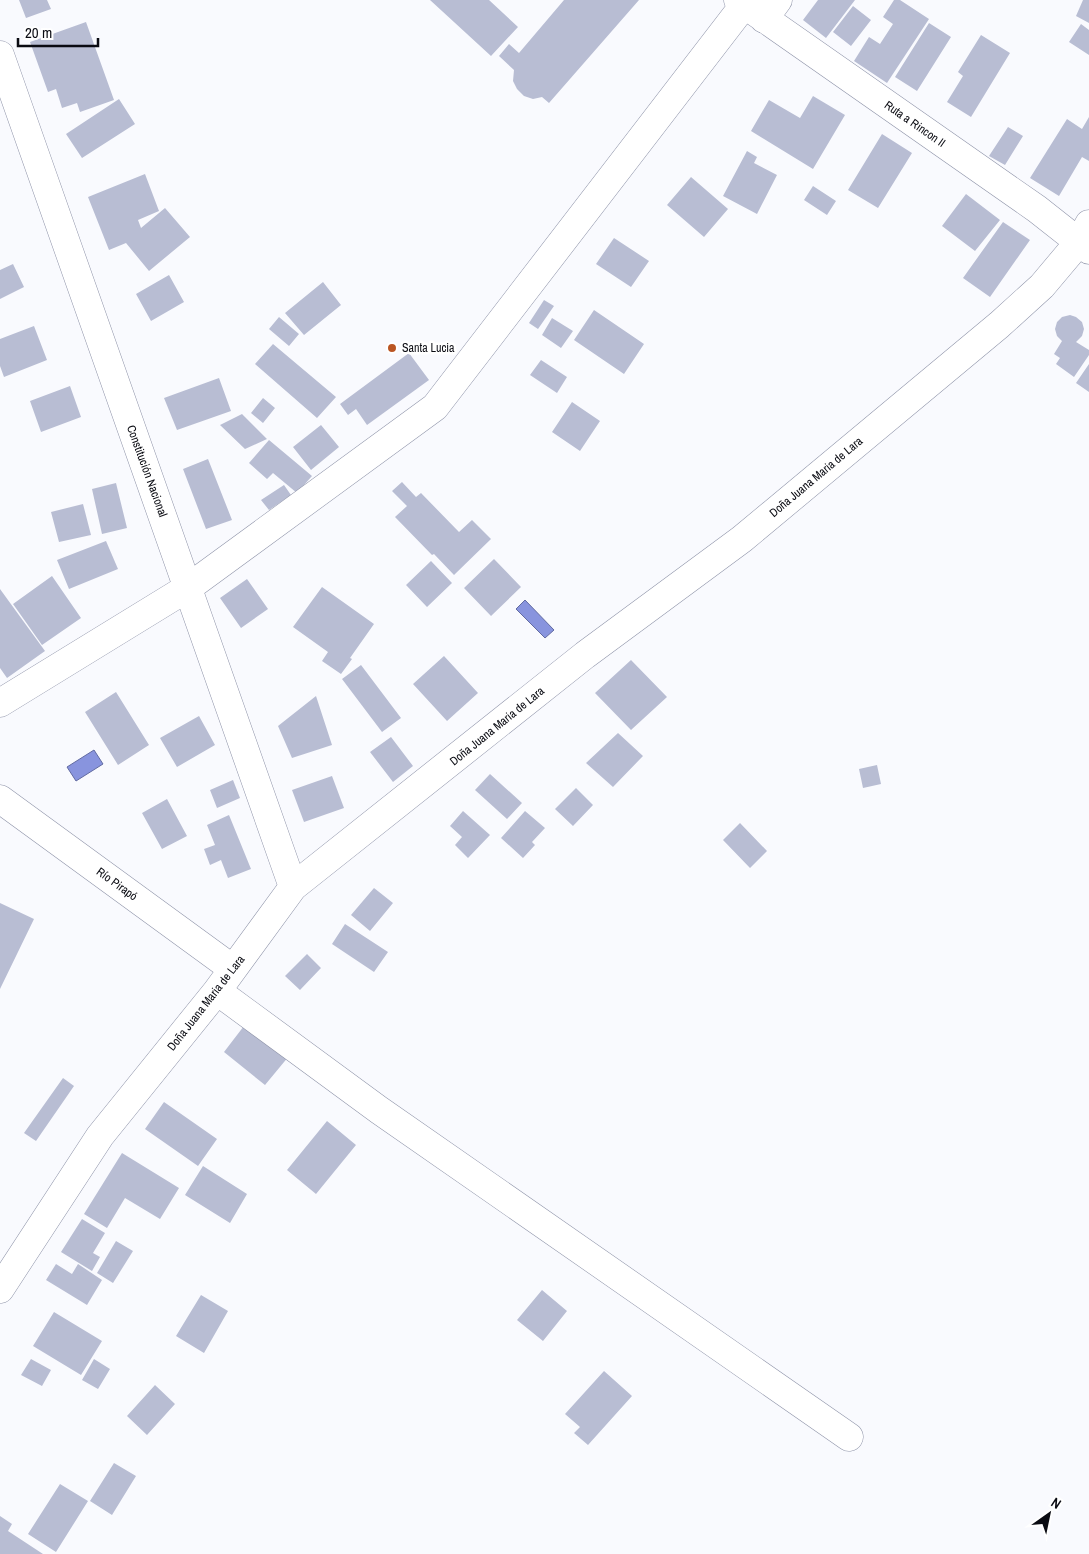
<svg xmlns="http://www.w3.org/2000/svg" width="1089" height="1554" viewBox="0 0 1089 1554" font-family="'Archivo Narrow',sans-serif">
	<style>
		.water { fill: #8894de; stroke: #626ba1 }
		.building { fill: #b8bdd3 }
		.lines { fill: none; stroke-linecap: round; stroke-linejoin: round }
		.minor-casing { stroke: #8f94a9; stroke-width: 29 }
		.minor { stroke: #fff; stroke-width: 28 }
		.poi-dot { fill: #ba5522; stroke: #fff; stroke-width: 2 }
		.labels { text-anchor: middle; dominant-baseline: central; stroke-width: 5; stroke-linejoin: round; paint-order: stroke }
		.street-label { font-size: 12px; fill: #0a0b12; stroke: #fff }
		.poi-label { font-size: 12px; fill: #0a0b12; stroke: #fff; text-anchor: start }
	</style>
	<rect width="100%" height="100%" fill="#f9fafe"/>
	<path class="water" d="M525 600 554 630 545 638 516 609Z
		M94 750 103 764 76 781 67 767Z"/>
	<path class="building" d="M19 0H47L51 9 26 18Z
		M430 0H489L518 27 491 56Z
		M564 0H639L549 103 542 97 533 99 524 96 517 89 513 81 514 70 499 56 509 44 519 53Z
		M818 0H855L826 38 803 20Z
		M894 0H900L929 19 887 83 854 61 869 37 880 44 893 24 883 17Z
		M1083 0H1089V23L1076 16Z
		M853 6 871 20 851 46 833 32Z
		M86 22 114 100 80 112 77 103 62 108 56 89 48 92 30 42Z
		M929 23 951 37 917 91 895 77Z
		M1081 24 1089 30V55L1069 42Z
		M981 35 1010 53 971 117 947 102 963 76 958 72Z
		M813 96 845 115 813 169 751 131 769 100 800 118Z
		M119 99 135 124 82 158 66 134Z
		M1089 117V161L1082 157 1059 196 1030 178 1067 119 1082 129Z
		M1008 127 1023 136 1005 165 989 156Z
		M882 134 912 153 878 208 848 190Z
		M747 151 757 157 754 163 777 175 757 214 723 196Z
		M145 174 159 211 138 220 141 228 165 208 190 237 149 271 126 243 109 250 88 197Z
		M691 177 728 209 704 237 667 205Z
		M813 186 836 201 827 215 804 200Z
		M966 194 1000 220 975 251 942 226Z
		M1003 222 1030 240 990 297 963 278Z
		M614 238 649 261 631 287 596 264Z
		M13 264 24 287 0 299V270Z
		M169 275 184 302 151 321 136 294Z
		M323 282 341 305 304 335 285 313Z
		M544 300 554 306 538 329 529 323Z
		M594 310 644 344 624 374 574 340Z
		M1070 315 1076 317 1082 322 1084 329 1082 336 1076 342 1089 350V355L1074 377 1056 364 1060 358 1054 354 1062 341 1057 336 1055 329 1057 322 1062 317Z
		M279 317 299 334 289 346 269 329Z
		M552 318 573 331 561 348 542 335Z
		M34 326 47 360 4 377 0 366V339Z
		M273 344 336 397 317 418 255 364Z
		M409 353 429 380 367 425 356 409 348 415 340 404Z
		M541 360 567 377 557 393 530 375Z
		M1089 364V392L1076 383Z
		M219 378 231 411 177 430 164 398Z
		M70 386 81 417 41 432 30 401Z
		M263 398 275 408 263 423 251 413Z
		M572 402 600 421 580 451 552 432Z
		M242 414 267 439 245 449 220 425Z
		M321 425 339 447 311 470 293 447Z
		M269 440 312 476 297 493 273 473 267 479 249 463Z
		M208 459 232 520 206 529 183 469Z
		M402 482 416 497 421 493 459 532 472 520 491 539 454 575 434 554 432 555 395 517 407 506 392 491Z
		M116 483 127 528 102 534 92 489Z
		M284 485 291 495 269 510 261 500Z
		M83 504 91 535 59 542 51 512Z
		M106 541 118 569 69 589 57 560Z
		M494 559 521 587 491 616 464 588Z
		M431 561 452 583 427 607 406 585Z
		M52 576 81 618 42 645 13 604Z
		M247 579 268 609 241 628 220 598Z
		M322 587 374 624 350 658 352 659 341 674 322 661 328 652 293 627Z
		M0 589 45 651 7 678 0 668Z
		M444 656 478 693 447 721 413 684Z
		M631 660 667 697 631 730 595 693Z
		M361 665 401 718 382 732 342 679Z
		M116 692 149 745 118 765 85 712Z
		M316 696 332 745 292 758 278 726Z
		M199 716 215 745 177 767 160 738Z
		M618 733 643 756 613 787 586 763Z
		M391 737 413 766 393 782 370 752Z
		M877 765 881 784 863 788 859 769Z
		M490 774 522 803 507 819 475 790Z
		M332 776 344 808 304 822 292 790Z
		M233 780 240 798 217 808 210 790Z
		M576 788 593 805 573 826 555 809Z
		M167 799 187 836 162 849 142 813Z
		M463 811 490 835 468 858 455 845 462 837 450 826Z
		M525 811 545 828 532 842 535 845 523 858 501 838Z
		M229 815 251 869 228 878 221 860 210 865 204 849 215 845 207 825Z
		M740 823 767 851 750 868 723 840Z
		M374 888 393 903 370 931 351 915Z
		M0 903 34 919 0 989Z
		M345 924 388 952 374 972 332 944Z
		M307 954 321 968 300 990 285 976Z
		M247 1022 289 1056 265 1085 224 1052Z
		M63 1078 74 1086 36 1141 24 1133Z
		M164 1102 217 1139 198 1166 145 1129Z
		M327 1121 356 1145 316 1194 287 1170Z
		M122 1153 179 1188 160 1219 125 1198 107 1228 84 1214Z
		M203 1166 247 1194 230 1223 185 1195Z
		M82 1219 105 1233 93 1253 100 1257 92 1271 61 1252Z
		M116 1241 133 1251 113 1283 97 1273Z
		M56 1264 72 1274 78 1264 102 1280 87 1305 46 1280Z
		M542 1290 567 1311 543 1341 517 1320Z
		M201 1295 228 1311 204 1353 176 1336Z
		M54 1312 102 1341 81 1375 33 1346Z
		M31 1359 51 1370 42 1386 21 1375Z
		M94 1359 110 1369 98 1389 82 1380Z
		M604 1371 632 1396 588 1445 574 1433 580 1427 565 1414Z
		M155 1385 175 1404 147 1435 127 1416Z
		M114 1463 136 1476 112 1515 90 1501Z
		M60 1484 88 1501 56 1552 28 1534Z
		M0 1516 12 1524 8 1531 43 1554H0Z"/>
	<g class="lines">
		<defs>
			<path id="minor" d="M738 0 1037 209 1089 250
				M764 19 778 0
				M0 55 293 887
				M0 703 189 587 435 407 744 5
				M0 799 233 969
				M217 991 379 1110 849 1437
				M0 1289 100 1136 217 991 293 887 585 655 742 539 999 325 1042 286 1079 242 1089 224"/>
		</defs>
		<use href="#minor" class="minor-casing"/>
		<use href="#minor" class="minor"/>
	</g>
	<circle class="poi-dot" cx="392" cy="348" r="5"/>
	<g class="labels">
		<g class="street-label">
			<text transform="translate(915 124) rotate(35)">Ruta a Rincon II</text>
			<text transform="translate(147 471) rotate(70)">Constitución Nacional</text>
			<text transform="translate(816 477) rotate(-40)">Doña Juana Maria de Lara</text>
			<text transform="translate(497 726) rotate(-39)">Doña Juana Maria de Lara</text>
			<text transform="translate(117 884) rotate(36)">Río Pirapó</text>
			<text transform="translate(206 1003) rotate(-52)">Doña Juana Maria de Lara</text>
		</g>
		<g class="poi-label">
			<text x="402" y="348">Santa Lucia</text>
		</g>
	</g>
	<g transform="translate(1049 1514) rotate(33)" stroke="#ffffff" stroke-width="4" paint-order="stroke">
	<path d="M0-4L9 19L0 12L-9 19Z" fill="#0a0b12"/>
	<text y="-8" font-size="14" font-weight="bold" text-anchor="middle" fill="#0a0b12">N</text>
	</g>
	<path d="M18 38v8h80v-8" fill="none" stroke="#0a0b12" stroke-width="2.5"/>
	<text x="25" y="38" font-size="15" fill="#0a0b12" stroke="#ffffff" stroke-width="4" paint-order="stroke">20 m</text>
</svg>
